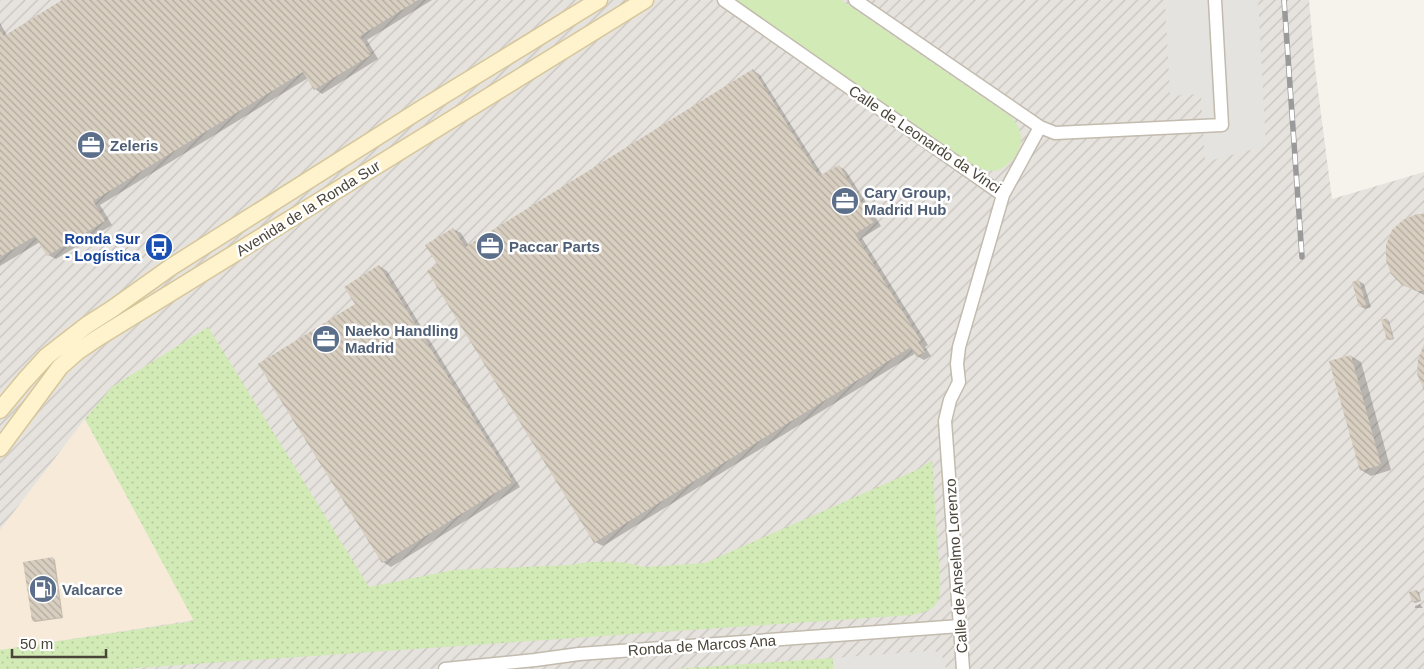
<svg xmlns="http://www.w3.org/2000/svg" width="1424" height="669" viewBox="0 0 1424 669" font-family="Helvetica,sans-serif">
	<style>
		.commercial { fill: #f7ead8 }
		.industrial { fill: url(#industrial-furrows) }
		.grass { fill: url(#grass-dots) }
		.garden { fill: #d2eab5 }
		.parking { fill: #e5e3e0 }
		.shadow { fill: #0003 }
		.building { fill: url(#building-back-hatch) }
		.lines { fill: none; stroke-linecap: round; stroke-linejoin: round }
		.street-casing { stroke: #c2bbae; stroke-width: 15 }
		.secondary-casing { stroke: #d6c79b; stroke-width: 19 }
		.street { stroke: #fff; stroke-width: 12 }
		.secondary { stroke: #fff3cd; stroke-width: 16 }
		.rail-casing { stroke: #9a9a9a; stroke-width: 5.5 }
		.rail { stroke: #fff; stroke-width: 4; stroke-dasharray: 11; stroke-linecap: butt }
		.labels { text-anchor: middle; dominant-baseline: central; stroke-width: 5; stroke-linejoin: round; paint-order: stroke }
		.street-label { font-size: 15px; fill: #4b4439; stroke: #fff }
		.service-label { font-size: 15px; font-weight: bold; fill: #4e5e75; stroke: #fff; text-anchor: start }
		.transit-label { font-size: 15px; font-weight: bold; fill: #164399; stroke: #fff; text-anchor: end }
	</style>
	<defs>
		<pattern id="industrial-furrows" width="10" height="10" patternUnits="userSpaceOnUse" patternTransform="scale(1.25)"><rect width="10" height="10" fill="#e6e2dd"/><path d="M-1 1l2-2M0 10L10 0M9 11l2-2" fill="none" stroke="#c7c3be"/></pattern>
		<pattern id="grass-dots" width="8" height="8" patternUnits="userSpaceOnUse" patternTransform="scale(1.25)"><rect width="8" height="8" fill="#d2eab5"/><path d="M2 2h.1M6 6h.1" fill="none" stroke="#b6ca9c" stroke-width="1.8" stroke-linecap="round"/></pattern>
		<pattern id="building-back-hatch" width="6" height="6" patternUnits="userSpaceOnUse" patternTransform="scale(1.25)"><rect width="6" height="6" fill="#d8cfc1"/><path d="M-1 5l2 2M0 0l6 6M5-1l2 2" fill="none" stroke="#b1aa9e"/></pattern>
	</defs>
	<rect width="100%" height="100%" fill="#f6f3ec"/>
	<path class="commercial" d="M85 419 194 621 0 650V530Z"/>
	<path class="industrial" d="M0 0H1309L1315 67 1332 199 1424 172V669H0V650L194 620 85 419 0 530Z"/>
	<path class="grass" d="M208 327 369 587 454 570 570 565C588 561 609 561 627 563 634 564 640 567 647 567L705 563 919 469 932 460 940 581C941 605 935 610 912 615L122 669H0V650L194 621 85 419 112 387Z
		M833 658V669H673Z"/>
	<path class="garden" d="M734 0H841L1010 116C1024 129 1025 147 1011 161 1007 164 1003 169 998 170 992 172 985 170 978 168Z"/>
	<path class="parking" d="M1165 0H1258L1266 146 1205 162 1201 94 1170 96Z
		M926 651H935L941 655 944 660 946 669H833V658Z"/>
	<path class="shadow" d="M64 0H432L367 40 378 59 322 94 315 89 308 78 100 205 112 225 56 259 48 255 40 242 0 266V23L7 35Z
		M753 70 760 75 823 176 839 166 846 171 881 226 862 238 928 345 925 347 931 356 924 360 917 356 916 353 603 546 595 542 438 265 453 229 461 233 469 246Z
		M1424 215V295L1403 284Z
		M379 266 387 271 520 487 391 567 383 562 260 364 357 305Z
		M1359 281 1364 284 1371 307 1365 309 1360 306Z
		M1387 319 1389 321 1394 339 1390 340 1388 339Z
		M1351 356 1361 362 1391 470 1371 476 1361 470Z
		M53 558 55 560 63 618 35 622 33 621Z
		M1417 591 1419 592 1421 601 1415 603 1413 602Z
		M1420 604 1423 608H1415V606Z"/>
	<path class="building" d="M62 0H418L360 36 371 55 314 90 303 72 93 201 105 221 47 256 35 236 0 257V30L4 36Z
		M753 69 819 176 839 165 874 222 855 234 921 341 918 342 925 352 916 357 911 347 594 543 427 271 437 264 425 245 453 228 465 247Z
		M1417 214H1424V291H1416L1402 285 1391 274 1386 260V245L1392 230 1403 220Z
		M379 265 513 482 382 563 258 364 355 304 344 287Z
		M1359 280 1366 305 1359 307 1352 282Z
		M1387 318 1393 338 1387 340 1381 320Z
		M1424 344V390L1417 374 1418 359Z
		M1351 355 1381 465 1360 471 1329 361Z
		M53 557 62 617 32 621 23 562Z
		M1417 590 1420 600 1412 602 1409 592Z"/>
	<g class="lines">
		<defs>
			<path id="street" d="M724 0 1003 195 1040 127
				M855 0 1040 127 1055 133 1222 125 1215 0
				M445 669 535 660 579 654 960 626
				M963 669 945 421 950 400 959 382 957 364 959 347 1003 195"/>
			<path id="secondary" d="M0 410 25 380 47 356 87 325 112 309 171 267 426 106 599 0
				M0 448 60 367 77 352 96 339 645 0"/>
		</defs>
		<use href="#street" class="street-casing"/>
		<use href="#secondary" class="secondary-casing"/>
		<use href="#street" class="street"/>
		<use href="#secondary" class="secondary"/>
		<defs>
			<path id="rail" d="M1284 0 1302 257"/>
		</defs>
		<use href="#rail" class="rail-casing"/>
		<use href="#rail" class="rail"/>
	</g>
	<defs>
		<symbol id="office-disc" viewBox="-11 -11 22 22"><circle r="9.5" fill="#5c6f8a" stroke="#fff"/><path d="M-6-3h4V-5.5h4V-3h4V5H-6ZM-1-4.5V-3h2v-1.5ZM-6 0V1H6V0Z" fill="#fff"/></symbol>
		<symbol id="bus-disc" viewBox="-11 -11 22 22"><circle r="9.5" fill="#1a4fb4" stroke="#fff"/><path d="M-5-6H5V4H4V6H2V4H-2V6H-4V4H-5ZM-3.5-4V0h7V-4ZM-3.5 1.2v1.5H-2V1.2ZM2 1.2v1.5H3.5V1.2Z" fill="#fff"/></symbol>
		<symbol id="fuel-disc" viewBox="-11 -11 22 22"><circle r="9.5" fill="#5c6f8a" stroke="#fff"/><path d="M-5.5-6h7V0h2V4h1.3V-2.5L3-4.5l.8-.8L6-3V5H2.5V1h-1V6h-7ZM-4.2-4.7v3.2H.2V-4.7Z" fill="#fff"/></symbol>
	</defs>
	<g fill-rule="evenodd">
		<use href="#office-disc" x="75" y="129" width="32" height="32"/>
		<use href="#office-disc" x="829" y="185" width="32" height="32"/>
		<use href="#office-disc" x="474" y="230" width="32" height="32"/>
		<use href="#bus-disc" x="143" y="231" width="32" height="32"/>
		<use href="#office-disc" x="310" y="323" width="32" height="32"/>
		<use href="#fuel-disc" x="27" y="573" width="32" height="32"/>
	</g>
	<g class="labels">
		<g class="street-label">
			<text transform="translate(925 139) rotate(34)">Calle de Leonardo da Vinci</text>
			<text transform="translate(308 208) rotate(-32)">Avenida de la Ronda Sur</text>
			<text transform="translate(956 566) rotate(-94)">Calle de Anselmo Lorenzo</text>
			<text transform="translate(702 645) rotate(-4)">Ronda de Marcos Ana</text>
		</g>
		<g class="service-label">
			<text x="110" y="145">Zeleris</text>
			<text x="864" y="192">Cary Group,<tspan x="864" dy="17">Madrid Hub</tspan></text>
			<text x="509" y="246">Paccar Parts</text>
			<text x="345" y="330">Naeko Handling<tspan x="345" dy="17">Madrid</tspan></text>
			<text x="62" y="589">Valcarce</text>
		</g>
		<g class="transit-label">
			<text x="140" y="238">Ronda Sur<tspan x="140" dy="17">- Logística</tspan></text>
		</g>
	</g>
	<path d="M12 649v8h94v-8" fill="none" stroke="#4b4439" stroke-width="2.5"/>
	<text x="20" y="649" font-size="15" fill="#4b4439" stroke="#ffffff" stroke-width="4" paint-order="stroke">50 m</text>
</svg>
